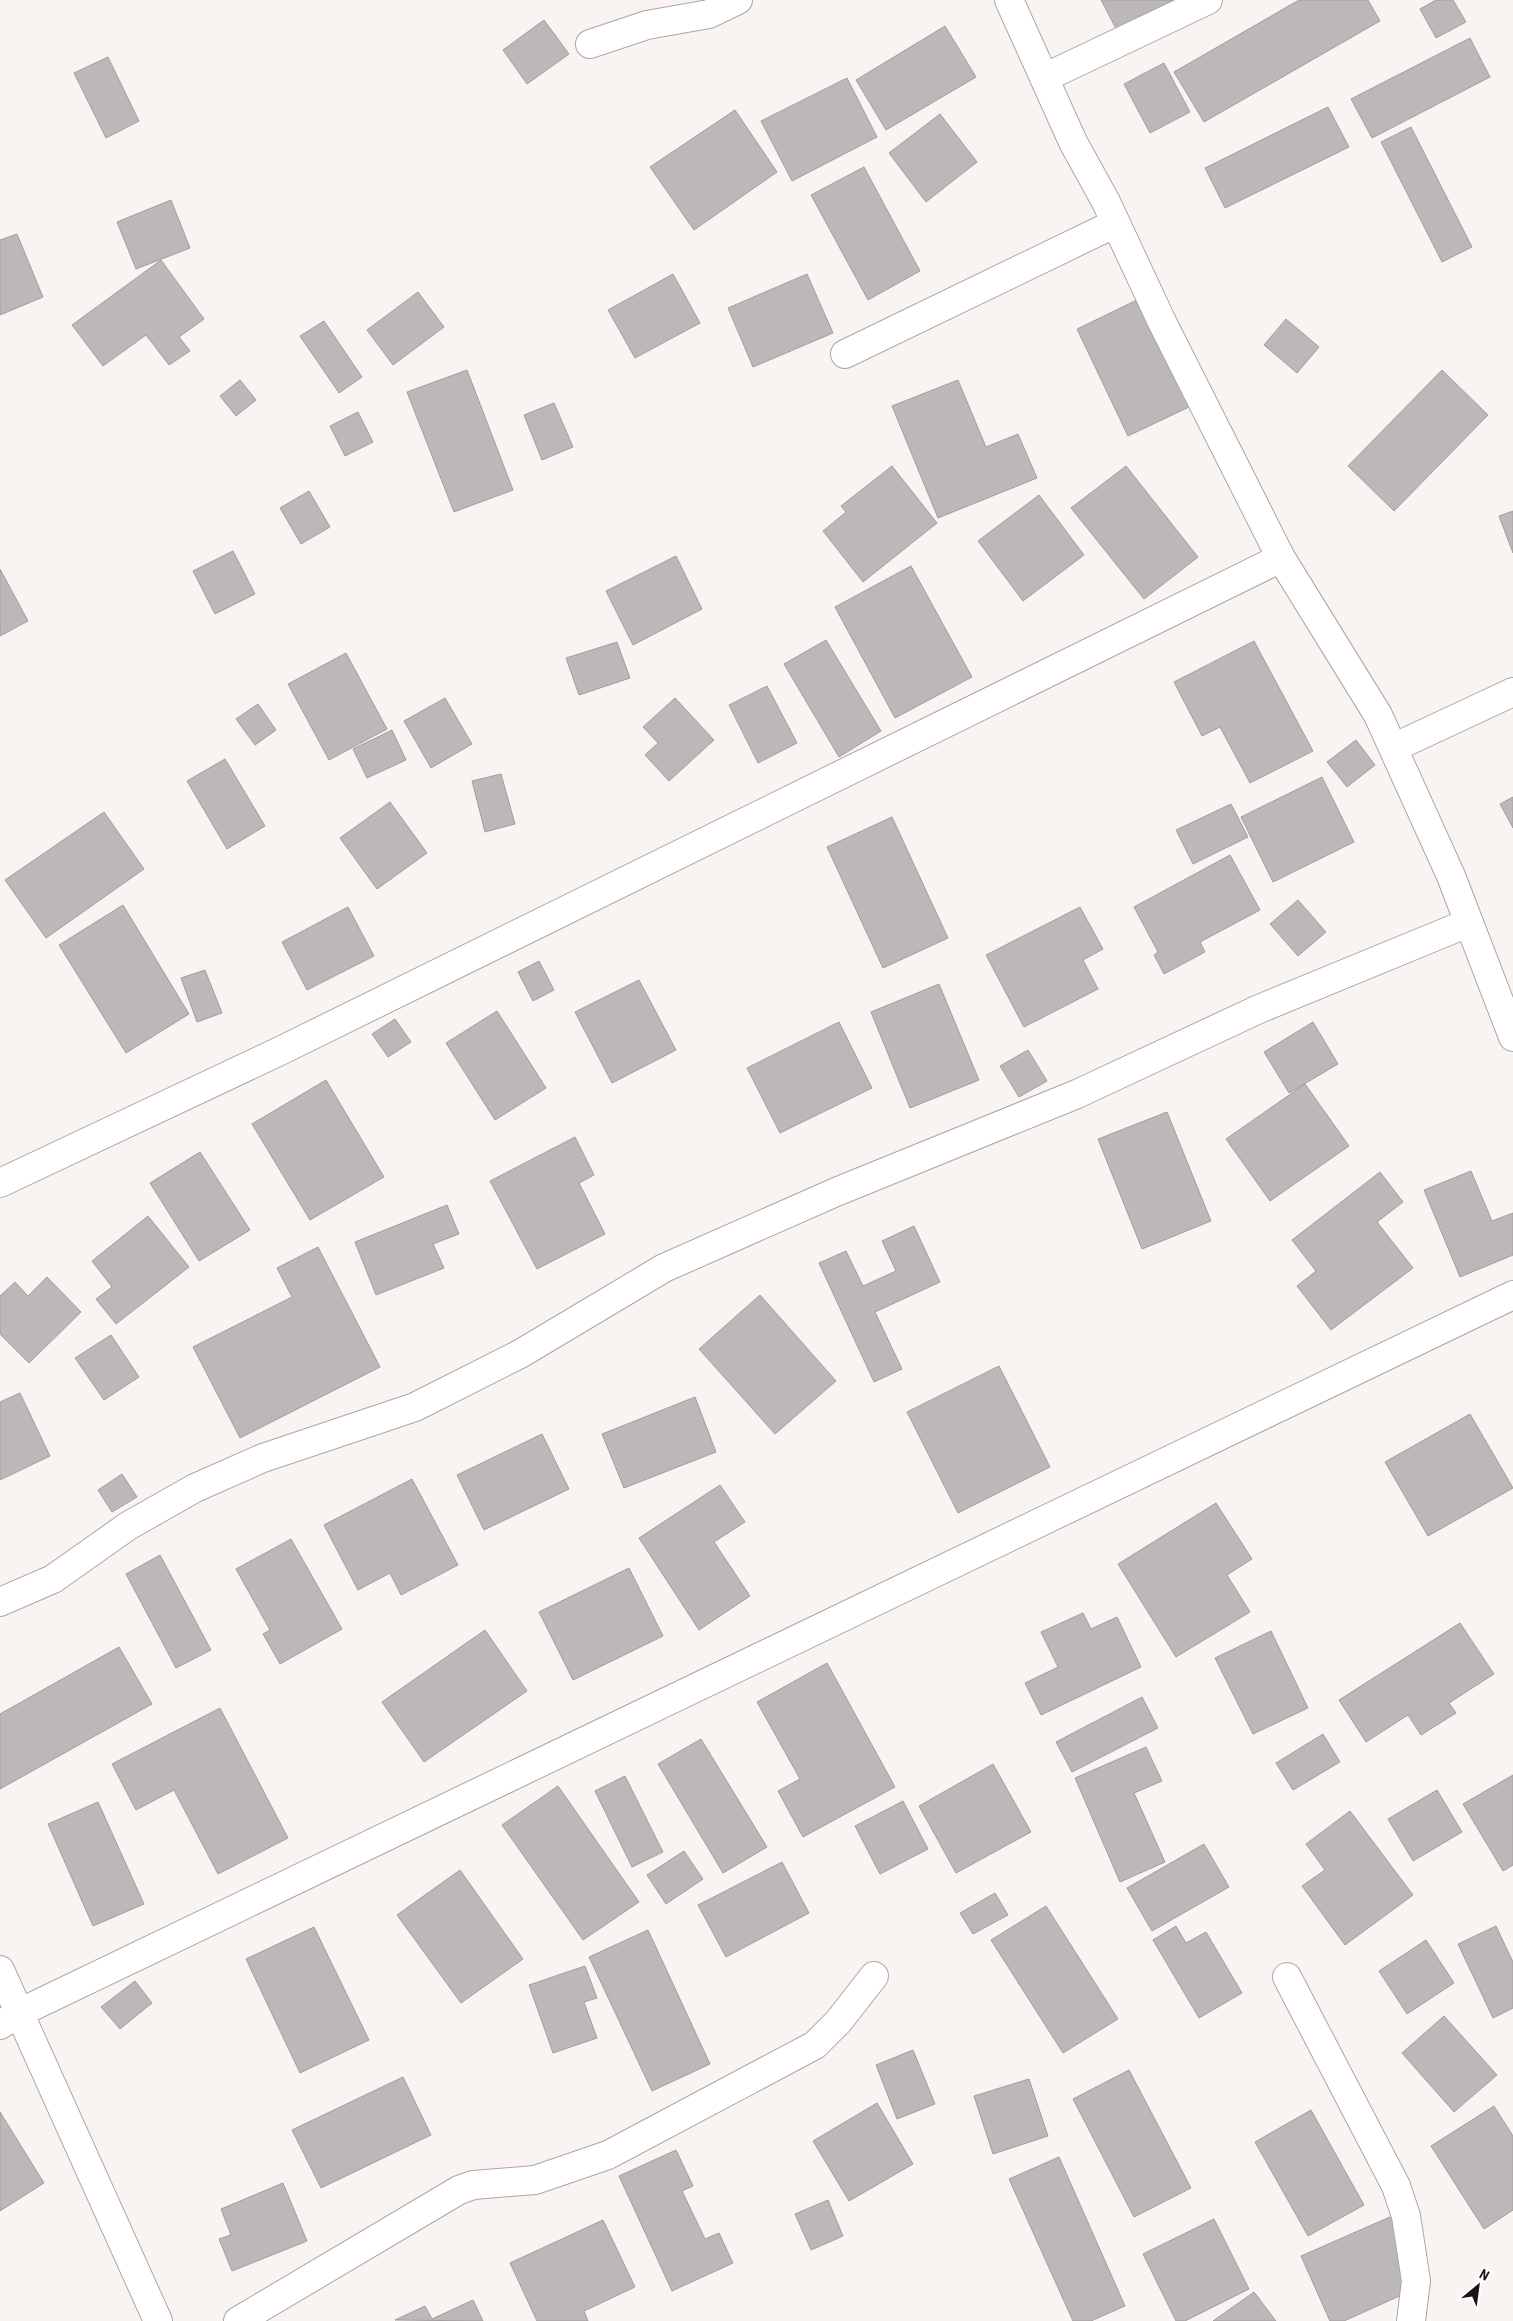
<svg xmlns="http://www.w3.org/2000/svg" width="1513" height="2321" viewBox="0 0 1513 2321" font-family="'Roboto Condensed',sans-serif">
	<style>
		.building { fill: #bcb7b8; stroke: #a29d9e }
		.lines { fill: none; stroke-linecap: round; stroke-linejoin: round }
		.street-casing { stroke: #aca6a5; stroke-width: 30 }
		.street { stroke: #fff; stroke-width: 28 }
	</style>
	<rect width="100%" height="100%" fill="#f9f3f2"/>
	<path class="building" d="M1101 0H1190L1121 38Z
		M1299 0H1368L1380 21 1204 122 1174 72Z
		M1436 0H1453L1466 22 1436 38 1420 9Z
		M544 20 569 54 527 84 503 50Z
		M945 26 976 77 886 130 856 80Z
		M1470 38 1490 77 1372 138 1351 99Z
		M108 57 139 121 106 138 74 73Z
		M1164 63 1190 112 1150 133 1124 84Z
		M847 78 877 137 792 181 761 121Z
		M1328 107 1349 147 1225 208 1205 168Z
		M735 110 777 172 694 230 650 167Z
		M940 114 977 162 926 202 889 153Z
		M1411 127 1472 247 1442 262 1381 142Z
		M864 167 920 271 868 300 811 195Z
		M171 200 190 248 136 269 117 222Z
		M17 234 43 297 0 315V240Z
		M161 260 204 319 179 337 190 351 169 365 146 335 103 366 72 325Z
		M673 274 700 323 635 358 608 310Z
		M807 274 833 333 753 367 728 308Z
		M418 292 444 327 393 365 367 330Z
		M1137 300 1189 407 1128 436 1077 329Z
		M1286 319 1319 347 1297 373 1264 345Z
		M324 321 362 377 339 393 300 336Z
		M467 370 513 490 454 512 407 392Z
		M1442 370 1488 415 1394 511 1348 466Z
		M240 380 256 400 236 416 220 396Z
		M958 380 986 447 1018 434 1037 478 938 518 892 406Z
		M554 403 573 447 542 460 524 415Z
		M358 412 373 442 345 456 330 426Z
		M892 466 937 523 863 582 823 531 846 512 841 506Z
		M1126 466 1198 557 1144 599 1071 508Z
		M309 491 330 527 301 544 280 508Z
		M1039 495 1084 555 1023 601 978 541Z
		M1513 511V553L1499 516Z
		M233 551 255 594 215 614 193 571Z
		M676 556 702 609 633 645 606 591Z
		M911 566 972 677 895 718 835 607Z
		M0 569 28 621 0 636Z
		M826 640 881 731 839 757 784 664Z
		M1254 641 1313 751 1250 783 1220 727 1202 736 1174 682Z
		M617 642 630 678 579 695 566 658Z
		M346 653 387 729 329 760 288 684Z
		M767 686 797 743 758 763 729 705Z
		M445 698 472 744 431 768 404 721Z
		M675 698 714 740 669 781 645 755 658 743 643 727Z
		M258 704 276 730 255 745 236 719Z
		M392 730 406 760 367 778 353 749Z
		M1356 740 1375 765 1347 787 1327 762Z
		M225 759 265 826 227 849 187 781Z
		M501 774 515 824 485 832 472 781Z
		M1322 777 1354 842 1273 882 1241 817Z
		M1513 797V828L1500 804Z
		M390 802 427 853 377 889 340 838Z
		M1231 804 1248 837 1193 864 1176 830Z
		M104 812 144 869 46 938 5 880Z
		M892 817 948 938 883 968 827 847Z
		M1230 855 1260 910 1200 942 1205 952 1164 974 1154 955 1158 952 1134 907Z
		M1298 900 1326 932 1298 956 1270 924Z
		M123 905 189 1014 126 1053 59 945Z
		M348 907 374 956 307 990 282 942Z
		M1080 907 1103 949 1083 960 1098 989 1024 1027 986 955Z
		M539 961 554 990 533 1001 518 972Z
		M205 970 222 1013 197 1022 181 978Z
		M639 980 676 1050 612 1083 575 1012Z
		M939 984 979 1080 910 1108 871 1012Z
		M497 1011 546 1088 495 1120 446 1043Z
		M395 1019 411 1042 388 1057 372 1034Z
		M839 1022 872 1088 780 1133 747 1068Z
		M1313 1022 1338 1064 1289 1093 1264 1052Z
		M1028 1050 1047 1081 1019 1097 1000 1066Z
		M326 1080 384 1177 310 1220 252 1124Z
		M1305 1084 1349 1146 1270 1201 1226 1139Z
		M1167 1112 1211 1221 1142 1249 1098 1139Z
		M575 1137 594 1175 579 1183 605 1234 537 1269 490 1181Z
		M200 1152 250 1230 199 1261 150 1183Z
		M1471 1171 1492 1221 1513 1213V1255L1460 1277 1424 1190Z
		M1380 1172 1403 1202 1377 1222 1413 1268 1331 1330 1297 1286 1316 1271 1292 1240Z
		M447 1205 459 1234 433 1244 444 1268 376 1295 355 1242Z
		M148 1216 189 1267 116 1324 96 1299 112 1287 92 1261Z
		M914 1226 940 1282 875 1312 902 1369 874 1382 819 1263 846 1251 863 1286 896 1271 882 1241Z
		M318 1247 380 1367 240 1438 193 1347 292 1297 277 1268Z
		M47 1277 81 1312 29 1363 0 1334V1296L15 1282 28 1296Z
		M760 1295 836 1381 775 1434 699 1349Z
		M111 1335 139 1377 104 1400 75 1358Z
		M999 1366 1050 1467 958 1513 907 1412Z
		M20 1393 50 1456 0 1480V1402Z
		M695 1397 716 1452 624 1488 602 1434Z
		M1470 1414 1513 1488 1428 1536 1385 1462Z
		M542 1434 569 1489 484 1530 457 1475Z
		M122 1474 137 1497 112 1512 98 1490Z
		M412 1479 458 1565 401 1595 390 1573 358 1590 324 1525Z
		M720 1485 745 1522 714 1542 750 1596 699 1630 639 1538Z
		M1216 1503 1252 1559 1227 1575 1250 1612 1176 1657 1118 1564Z
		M291 1539 342 1629 280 1664 263 1634 270 1630 236 1569Z
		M160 1555 211 1650 176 1668 126 1574Z
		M629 1568 663 1636 573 1680 539 1612Z
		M1083 1613 1091 1629 1117 1617 1141 1667 1041 1715 1025 1683 1058 1667 1041 1632Z
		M1460 1623 1494 1674 1449 1703 1456 1713 1421 1735 1408 1715 1366 1742 1339 1700Z
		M485 1630 527 1691 424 1762 382 1702Z
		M1271 1631 1308 1708 1253 1734 1215 1658Z
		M119 1647 152 1704 0 1789V1714Z
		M827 1663 895 1787 803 1837 778 1791 800 1779 757 1702Z
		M1142 1697 1158 1728 1072 1772 1056 1742Z
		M220 1708 288 1838 218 1874 174 1790 136 1810 112 1764Z
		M1323 1734 1340 1762 1293 1790 1276 1763Z
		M701 1739 767 1847 723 1873 658 1764Z
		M1146 1747 1162 1781 1134 1793 1165 1862 1120 1882 1075 1778Z
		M993 1764 1031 1832 956 1873 919 1806Z
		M1513 1775V1865L1503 1871 1463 1804Z
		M625 1776 663 1852 632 1867 595 1791Z
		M558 1786 639 1902 583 1940 502 1825Z
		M1437 1790 1462 1832 1413 1861 1388 1819Z
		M903 1801 928 1849 880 1874 855 1826Z
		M98 1802 144 1904 93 1926 48 1824Z
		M1350 1811 1413 1895 1345 1945 1302 1886 1325 1870 1306 1844Z
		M1204 1844 1229 1887 1152 1931 1127 1888Z
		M684 1851 703 1879 666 1904 647 1875Z
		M782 1862 809 1913 726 1957 698 1905Z
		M460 1870 523 1959 461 2003 397 1915Z
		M995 1893 1008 1915 973 1934 960 1913Z
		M1046 1906 1118 2019 1063 2053 991 1940Z
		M1176 1926 1186 1943 1206 1932 1242 1993 1199 2018 1153 1940Z
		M1496 1926 1513 1962V2008L1493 2018 1458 1944Z
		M314 1927 369 2040 300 2073 246 1959Z
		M648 1930 710 2064 652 2091 589 1957Z
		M1426 1940 1454 1983 1407 2014 1379 1971Z
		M585 1966 597 1998 584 2002 597 2038 553 2053 529 1985Z
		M135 1981 152 2003 120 2029 101 2007Z
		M1444 2016 1497 2075 1454 2112 1402 2053Z
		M913 2050 935 2104 897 2119 876 2065Z
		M1129 2070 1191 2188 1134 2217 1073 2099Z
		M403 2077 431 2135 321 2188 292 2130Z
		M1029 2079 1048 2136 993 2154 974 2096Z
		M877 2103 913 2164 849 2201 813 2141Z
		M1494 2106 1513 2136V2210L1484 2229 1431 2146Z
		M1311 2110 1364 2205 1308 2236 1255 2142Z
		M0 2112 44 2183 0 2211Z
		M676 2150 693 2186 682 2191 705 2239 719 2233 733 2263 672 2291 619 2176Z
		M1059 2157 1125 2306 1091 2321H1073L1009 2179Z
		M283 2183 307 2241 232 2271 219 2239 231 2235 221 2209Z
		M828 2200 843 2236 811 2250 795 2214Z
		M1392 2216 1424 2285 1344 2321H1330L1301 2256Z
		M1214 2219 1249 2289 1185 2321H1176L1143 2254Z
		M603 2220 635 2287 584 2311 588 2321H537L510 2263Z
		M1254 2292 1276 2321H1213Z
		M473 2300 483 2321 395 2320 425 2306 432 2319Z"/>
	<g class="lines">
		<defs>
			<path id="street" d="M1009 0 1073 142 1106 202 1162 322 1281 558 1378 715 1451 876 1513 1037
				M590 44 647 25 709 14 738 0
				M1044 78 1208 0
				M845 354 1116 223
				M1393 748 1513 692
				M0 1183 280 1051 1281 558
				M0 1602 53 1579 128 1526 195 1488 263 1458 415 1407 520 1354 664 1268 836 1192 1077 1094 1259 1009 1468 923
				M0 1970 158 2321
				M1287 1977 1396 2186 1406 2216 1416 2281 1411 2321
				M0 2025 19 2013 1513 1295
				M238 2321 459 2190 473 2185 535 2180 608 2155 815 2045 838 2022 874 1976"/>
		</defs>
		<use href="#street" class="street-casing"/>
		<use href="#street" class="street"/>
	</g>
	<g transform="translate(1478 2286) rotate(29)" stroke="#ffffff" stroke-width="4" paint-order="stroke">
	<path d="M0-4L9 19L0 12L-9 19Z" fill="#171515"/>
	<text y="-8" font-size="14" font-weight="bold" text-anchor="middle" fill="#171515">N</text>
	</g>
</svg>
